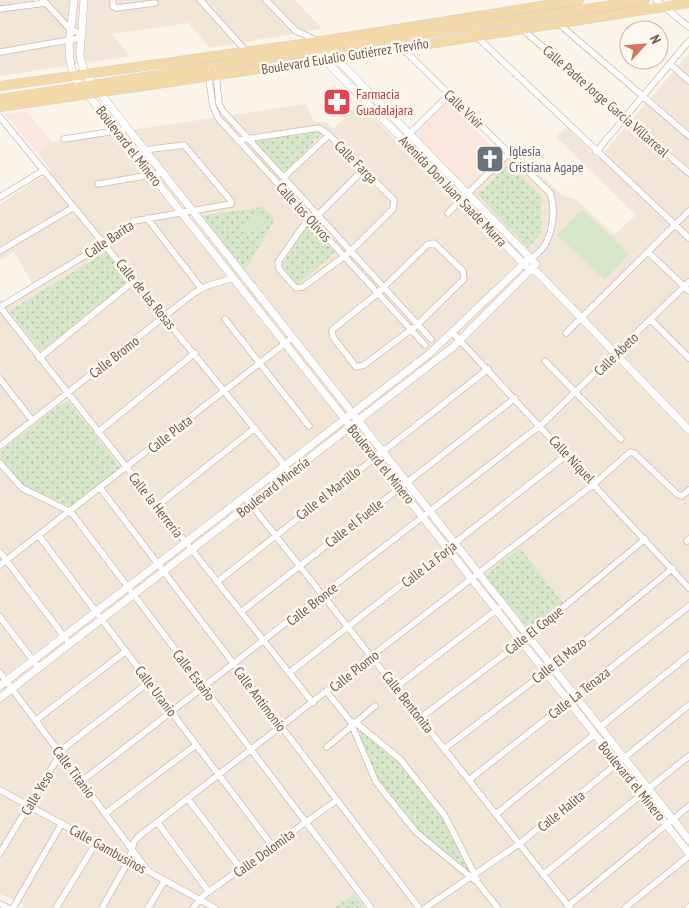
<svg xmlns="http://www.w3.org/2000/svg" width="689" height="908" viewBox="0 0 689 908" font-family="'PT Sans Narrow',sans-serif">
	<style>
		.residential { fill: #f2e6d8 }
		.commercial { fill: #fae7de }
		.green { fill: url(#green-dots) }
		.pitch { fill: #d5e7c8 }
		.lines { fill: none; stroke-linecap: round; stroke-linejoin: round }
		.minor-casing { stroke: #ccbcb0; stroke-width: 7 }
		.tertiary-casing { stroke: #ccbcb0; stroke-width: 8 }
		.primary-casing { stroke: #d8d1ce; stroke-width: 10 }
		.minor { stroke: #fff; stroke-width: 5.5 }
		.tertiary { stroke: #fff; stroke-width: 7 }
		.primary { stroke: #f3d8a8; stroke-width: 9 }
		.labels { text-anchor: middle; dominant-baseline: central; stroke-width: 5; stroke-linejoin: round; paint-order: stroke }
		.street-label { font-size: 14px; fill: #735c4f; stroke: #fef8ef }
		.health-label { font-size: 14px; fill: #be3a42; stroke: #fef8ef; text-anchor: start }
		.worship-label { font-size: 14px; fill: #5b616d; stroke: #fef8ef; text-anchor: start }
	</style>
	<defs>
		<pattern id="green-dots" width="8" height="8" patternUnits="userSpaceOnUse" patternTransform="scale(1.25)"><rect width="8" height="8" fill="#d5e7c8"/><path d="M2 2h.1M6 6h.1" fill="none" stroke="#b1bea5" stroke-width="1.8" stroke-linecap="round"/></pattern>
	</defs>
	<rect width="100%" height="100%" fill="#fbf4e9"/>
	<path class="residential" d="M0 0H295L322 29 210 48 188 23 112 34 130 56 0 76Z
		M689 54V908H22L24 905 0 894V301L9 298 32 283 14 252 0 260V204L51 171 38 154 52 142 306 104 314 122H325L334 129 358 102 458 203 511 147 562 195 578 201 614 235 636 215 556 137 566 127 598 159Z"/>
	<path class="commercial" d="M448 102 502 157 469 189 415 134Z
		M26 111 52 142 38 154 5 114Z"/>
	<path class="green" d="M318 130 322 134 283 173 252 141Z
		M508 164 541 196 542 232 528 248 478 195Z
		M263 207 275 219 245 270 201 216Z
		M308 223 336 252 297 285 281 267Z
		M106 252 130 281 41 351 9 311Z
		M68 401 121 468 72 507 24 486 0 457V452L54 409Z
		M520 548 563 603 530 631 485 575Z
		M363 731 394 756 449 824 471 866 467 872 425 838 376 777 357 734Z
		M354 894 364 908H335Z"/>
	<path class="pitch" d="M582 209 629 254 605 280 557 235Z
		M260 211 267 222 246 236 239 226Z"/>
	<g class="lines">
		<defs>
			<path id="minor" d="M43 0 68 27 81 35
				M113 0V6L116 8 155 3
				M200 0 246 51
				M266 0 296 31 318 41
				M656 0 689 27
				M0 9 46 3
				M559 24 689 136
				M522 29 689 173
				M476 36 689 238
				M400 38 406 52 550 193C557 213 552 249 530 258
				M0 52 81 38
				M670 64 689 81
				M208 73 213 106 218 118 425 345
				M216 73 219 104 223 111 431 339
				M0 117 291 473
				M64 139 128 129
				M239 140 319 128 329 135 394 200 393 209 350 252 303 287 296 288 279 269 278 262 306 222 320 213 363 170
				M403 140 449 95
				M596 152 689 41
				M284 177 329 135
				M98 184 162 173
				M0 197 44 170
				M448 213 509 153
				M147 218 201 288
				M434 243 463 271 464 279 417 325 364 365 356 367 333 337 332 330 378 293 427 245Z
				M0 251 74 207
				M649 253 689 291
				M0 307 313 703
				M0 307 99 247 134 221 231 204V201L184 145 144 150
				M225 319 309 426
				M651 320 689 358
				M453 333 689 588
				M566 333 689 211
				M39 358 135 280
				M545 361 621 439
				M0 379 32 420
				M98 432 195 353
				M0 446 194 293 207 286 233 278
				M0 463 22 488 67 510 74 516 371 908
				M101 489 419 908
				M245 497 570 908
				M157 506 255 428
				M39 536 273 847
				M687 541 689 539
				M0 552 69 643
				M0 565 292 338
				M217 582 488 369
				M241 612 515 398
				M0 617 38 667
				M0 673 148 871
				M289 673 568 454
				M396 687 499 608
				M327 692 350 721 376 782 416 832 478 883 498 908
				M420 718 529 636 645 539
				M36 720 126 651
				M350 721 356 723 400 759 445 816 477 879
				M600 727 689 655
				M327 747 375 706
				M444 749 569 654 673 568
				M469 780 689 606
				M82 781 541 425 689 282
				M648 789 689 756
				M0 790 215 908
				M188 799 241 869
				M106 813 196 745
				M496 814 595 734
				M157 822 209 892
				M0 853 64 748 149 682
				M543 875 642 794
				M0 904 8 908
				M568 906 689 806
				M13 908 62 823
				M56 908 96 843
				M102 908 129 860 134 842 138 837 595 483 630 452 634 453 678 495 682 496 689 490
				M148 908 165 880
				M193 908 204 895 337 800
				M425 908 519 844 689 705
				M625 908 689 856
				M688 908 689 907"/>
			<path id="tertiary" d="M74 0C72 24 63 59 77 81L689 853
				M84 0 80 55 84 73 689 840
				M324 46 533 261
				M314 49 530 270 537 272 689 430
				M0 686 429 354 530 258
				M0 698 453 347 536 264"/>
			<path id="primary" d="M0 86 309 43 579 0
				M0 99 645 0
				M0 107 403 48 689 3"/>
		</defs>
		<use href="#minor" class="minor-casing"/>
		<use href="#tertiary" class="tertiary-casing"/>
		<use href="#primary" class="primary-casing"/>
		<use href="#minor" class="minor"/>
		<use href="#tertiary" class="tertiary"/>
		<use href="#primary" class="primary"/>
	</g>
	<defs>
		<symbol id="pharmacy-square" viewBox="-11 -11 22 22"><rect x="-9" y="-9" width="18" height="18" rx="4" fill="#e0444e" stroke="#fef8ef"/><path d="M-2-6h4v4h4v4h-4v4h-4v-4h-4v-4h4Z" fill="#fff"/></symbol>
		<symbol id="church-square" viewBox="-11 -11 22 22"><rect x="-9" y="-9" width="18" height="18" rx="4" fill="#6b7280" stroke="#fef8ef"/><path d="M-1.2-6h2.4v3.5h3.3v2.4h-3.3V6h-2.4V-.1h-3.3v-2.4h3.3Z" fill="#fff"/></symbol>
	</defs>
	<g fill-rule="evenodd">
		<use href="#pharmacy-square" x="321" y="86" width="32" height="32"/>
		<use href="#church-square" x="474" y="143" width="32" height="32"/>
	</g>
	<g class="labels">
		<g class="street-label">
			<text transform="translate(345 56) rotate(-9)">Boulevard Eulalio Gutiérrez Treviño</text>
			<text transform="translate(606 101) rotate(41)">Calle Padre Jorge García Villarreal</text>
			<text transform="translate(464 109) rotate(44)">Calle Vivir</text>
			<text transform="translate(129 146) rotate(52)">Boulevard el Minero</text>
			<text transform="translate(356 162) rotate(45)">Calle Farga</text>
			<text transform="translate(453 191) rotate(46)">Avenida Don Juan Saade Murra</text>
			<text transform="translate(304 212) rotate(48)">Calle los Olivos</text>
			<text transform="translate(109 239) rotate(-34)">Calle Barita</text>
			<text transform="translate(146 294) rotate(51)">Calle de las Rosas</text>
			<text transform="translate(616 354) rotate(-44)">Calle Abeto</text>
			<text transform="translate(114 357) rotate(-38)">Calle Bromo</text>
			<text transform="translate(170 434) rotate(-38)">Calle Plata</text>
			<text transform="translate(572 459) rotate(47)">Calle Níquel</text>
			<text transform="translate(381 464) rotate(51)">Boulevard el Minero</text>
			<text transform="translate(273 487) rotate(-38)">Boulevard Minería</text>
			<text transform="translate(328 493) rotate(-38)">Calle el Martillo</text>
			<text transform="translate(156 505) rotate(52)">Calle la Herrería</text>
			<text transform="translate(354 523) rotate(-38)">Calle el Fuelle</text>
			<text transform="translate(429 564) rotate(-38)">Calle La Forja</text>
			<text transform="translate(312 604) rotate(-38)">Calle Bronce</text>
			<text transform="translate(534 630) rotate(-38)">Calle El Coque</text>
			<text transform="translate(559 660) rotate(-38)">Calle El Mazo</text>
			<text transform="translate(354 671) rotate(-38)">Calle Plomo</text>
			<text transform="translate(194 675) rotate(53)">Calle Estaño</text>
			<text transform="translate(156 691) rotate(53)">Calle Uranio</text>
			<text transform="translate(579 693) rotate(-38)">Calle La Tenaza</text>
			<text transform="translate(260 699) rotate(53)">Calle Antimonio</text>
			<text transform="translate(408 702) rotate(52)">Calle Bentonita</text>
			<text transform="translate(74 772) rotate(53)">Calle Titanio</text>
			<text transform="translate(632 781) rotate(51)">Boulevard el Minero</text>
			<text transform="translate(37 793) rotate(-59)">Calle Yeso</text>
			<text transform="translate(561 811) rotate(-39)">Calle Halita</text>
			<text transform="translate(108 849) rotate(29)">Calle Gambusinos</text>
			<text transform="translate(264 853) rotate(-36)">Calle Dolomita</text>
		</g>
		<g class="health-label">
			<text x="356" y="94">Farmacia<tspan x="356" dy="16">Guadalajara</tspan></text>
		</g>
		<g class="worship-label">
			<text x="509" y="151">Iglesia<tspan x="509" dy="16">Cristiana Agape</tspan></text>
		</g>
	</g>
	<g transform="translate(644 45) rotate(64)"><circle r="24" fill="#fef8ef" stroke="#c6baaf"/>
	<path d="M0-4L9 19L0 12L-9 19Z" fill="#d9785a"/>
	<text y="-8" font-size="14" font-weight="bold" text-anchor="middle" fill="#735c4f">N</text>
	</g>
</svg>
